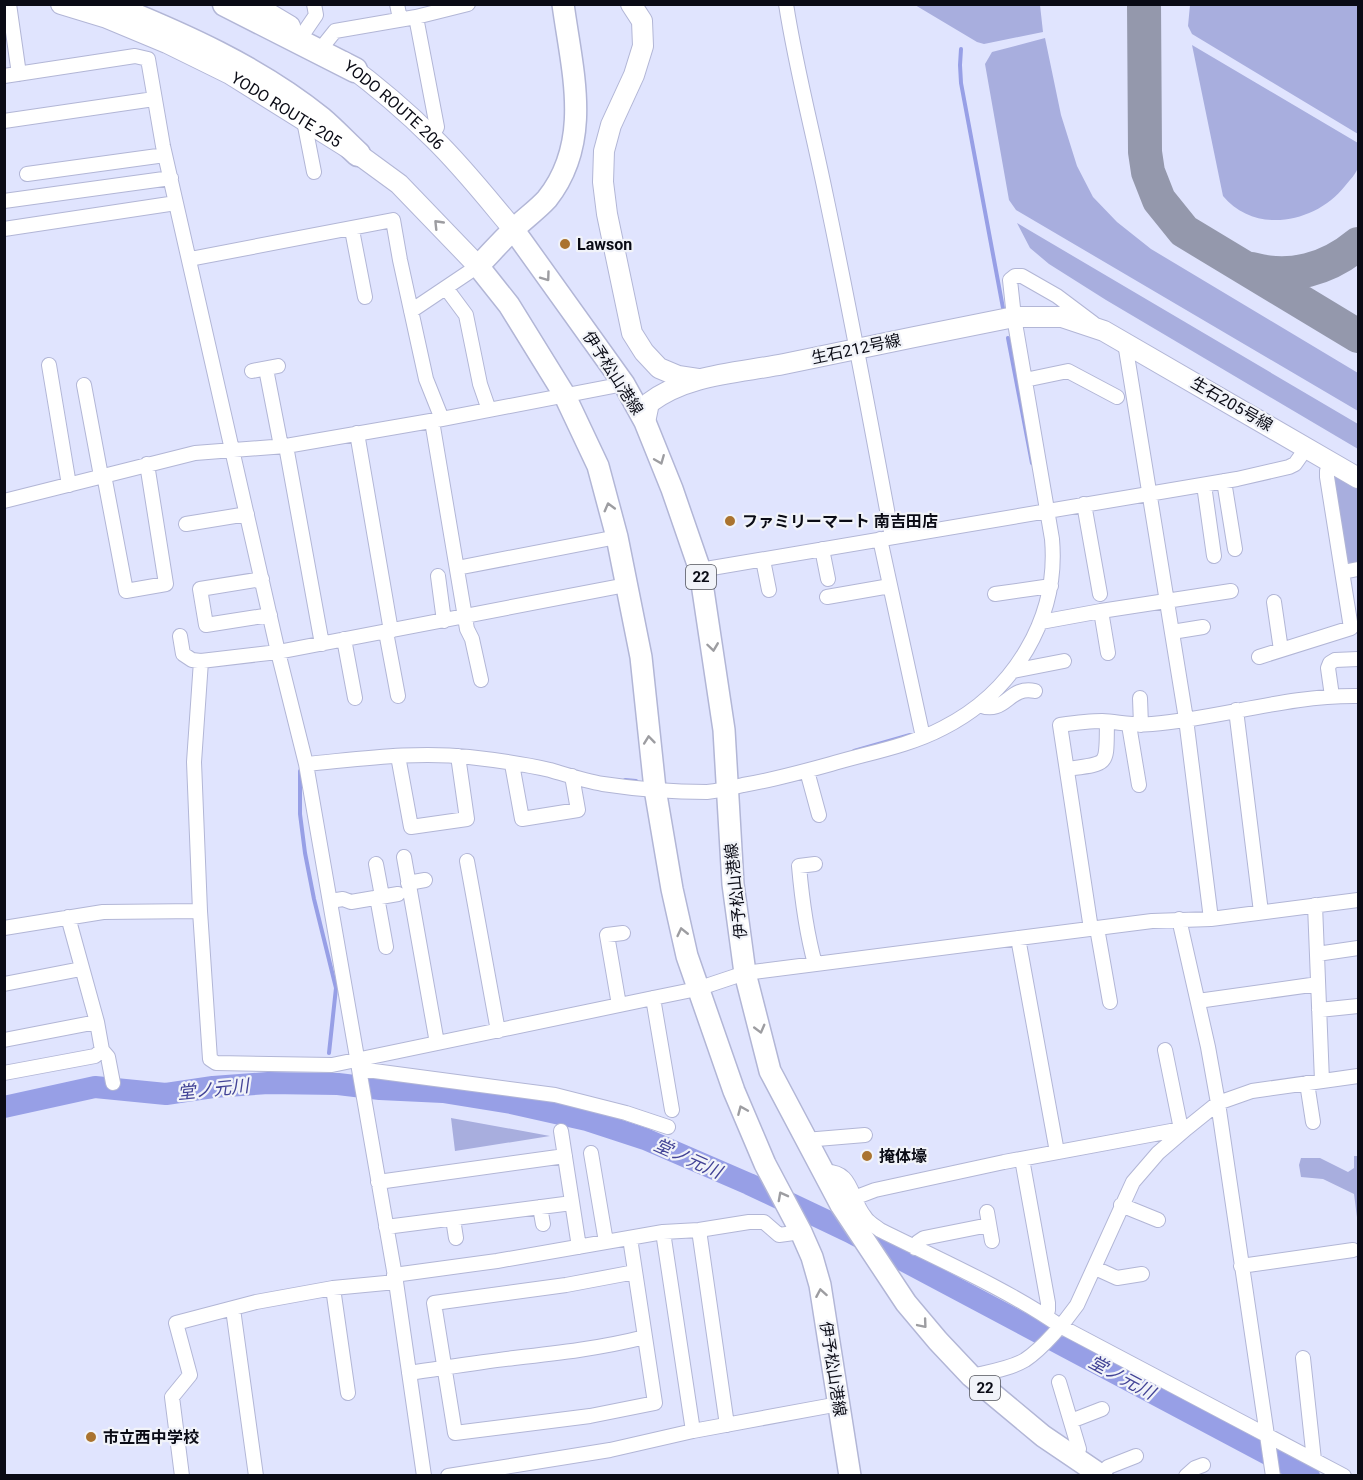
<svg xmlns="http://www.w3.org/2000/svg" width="1363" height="1480" viewBox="0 0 1363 1480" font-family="Roboto,'Noto Sans JP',sans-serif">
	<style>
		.green { fill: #a8aede }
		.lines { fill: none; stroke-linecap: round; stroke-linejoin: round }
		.stream { stroke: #979fe6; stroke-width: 4 }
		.river { stroke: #979fe6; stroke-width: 22 }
		.taxiway { stroke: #9498ac; stroke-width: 34 }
		.street-casing { stroke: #b2b6d6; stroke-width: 16 }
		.secondary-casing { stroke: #b2b6d6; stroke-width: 22 }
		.primary-casing { stroke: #b2b6d6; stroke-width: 24 }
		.highway-casing { stroke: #b2b6d6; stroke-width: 27 }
		.street { stroke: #fff; stroke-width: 14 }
		.secondary { stroke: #fff; stroke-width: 20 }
		.primary { stroke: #fff; stroke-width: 21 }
		.highway { stroke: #fff; stroke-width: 24 }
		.oneway { stroke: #9d9da1 }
		.poi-dot { fill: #aa732f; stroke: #f1f3f9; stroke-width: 2 }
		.labels { text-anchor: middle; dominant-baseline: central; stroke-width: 4.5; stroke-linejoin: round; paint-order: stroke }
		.shield { fill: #f1f3f9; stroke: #4f5159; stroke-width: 1.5 }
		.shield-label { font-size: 15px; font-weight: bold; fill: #0a0b15 }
		.street-label { font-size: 16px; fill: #0a0b15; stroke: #f1f3f9 }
		.poi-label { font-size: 16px; font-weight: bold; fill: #0a0b15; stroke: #f1f3f9; text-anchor: start }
		.water-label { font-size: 18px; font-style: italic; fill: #424396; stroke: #f1f3f9 }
	</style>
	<rect width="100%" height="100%" fill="#e0e4fe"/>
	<path class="green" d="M915 5H1040L1043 32 984 44 977 42Z
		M1190 5H1358V134L1192 34 1188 26Z
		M1045 38 1061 115 1077 166 1093 197 1117 222 1151 249 1358 373V411L1016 210 1009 200 985 64 992 52Z
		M1192 45 1358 143C1359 150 1360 160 1358 167 1357 173 1349 181 1345 186 1316 223 1255 235 1223 196Z
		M1017 223 1358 424V449L1106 300 1049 264 1030 248Z
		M1335 475 1358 488V564L1352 565 1345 560 1332 480Z
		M451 1118 550 1136 455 1151Z
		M1354 1156H1358V1225L1354 1194 1323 1179 1301 1177 1299 1165 1301 1158H1320L1348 1172 1354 1168Z"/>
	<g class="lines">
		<path class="stream" d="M961 49 960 65 961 83 1003 308
			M1008 338 1032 463
			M854 751 910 735
			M300 771V814L305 853 314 899 336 988 329 1053
			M625 780 636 781"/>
		<path class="river" d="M4 1107 95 1087 166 1094 213 1087 268 1083 338 1084 380 1089 443 1092 511 1103 587 1120 645 1139 749 1184 850 1232 1309 1476"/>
		<path class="taxiway" d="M1144 4 1145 152 1148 172 1159 200 1184 231 1358 336
			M1252 269C1290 280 1328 269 1358 244"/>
		<defs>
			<path id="street" d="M9 4 19 74
				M397 4 400 19
				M786 4C796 69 813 132 826 196 850 310 871 423 892 537
				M416 17 437 127 432 136
				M303 34 316 15 314 4
				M323 46 335 31 416 17 468 4
				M4 76 135 56 148 59 163 146 278 652 306 764 396 1282 424 1476
				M4 121 154 99
				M304 121 314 172
				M27 174 165 155
				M4 201 171 178
				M4 229 176 203
				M352 230 365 297
				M190 259 393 220 400 260 426 379 442 419
				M446 288 466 315 480 384 489 410
				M411 311 478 266
				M1125 343 1186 719 1211 919
				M49 365 69 485
				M266 369 281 446
				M252 371 278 366
				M1025 380 1068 371 1117 397
				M84 385 101 476
				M432 421 467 629 472 639 481 680
				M357 433 391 631
				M286 446 322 644
				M104 475 126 591 166 584 147 464
				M1224 481 1235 549
				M1204 485 1214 556
				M4 501 195 453 286 446 442 419 624 384
				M1084 504 1100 594
				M186 524 247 514
				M880 539 923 737
				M822 549 828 579
				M763 560 769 590
				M457 568 617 537
				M700 570 1237 479 1289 467 1295 464 1307 447
				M1343 572 1358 569
				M438 576 444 621
				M262 579 200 589 206 625 270 615
				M995 594 1051 586
				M827 597 890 586
				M1274 602 1281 650
				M1101 611 1231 591
				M1041 622 1101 611 1108 653
				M386 632 398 696
				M1172 632 1203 627
				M180 636 183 654 192 660 201 661
				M344 639 355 698
				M1259 657 1351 628 1327 477V471L1332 463
				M1013 671 1064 661
				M1332 696 1328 668 1330 663 1335 660 1358 659
				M1140 698 1141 725
				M979 705C1006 716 1008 685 1035 691
				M1236 710 1261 912
				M1129 725 1139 785
				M398 756 411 827 467 819 458 756
				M306 764C361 759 415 751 469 757 496 760 524 764 550 770 567 775 585 781 603 784 636 789 673 792 707 792 719 791 731 788 743 785 773 780 802 772 831 764 868 753 909 746 943 728 1014 692 1059 618 1052 539L1014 317 1010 280 1015 276H1022L1057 296 1093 323
				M512 764 522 819 578 810 572 776
				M1067 769C1111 763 1106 766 1107 722
				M807 771 819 815
				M404 857 437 1043
				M467 861 498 1031
				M376 864 382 896
				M408 883 425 880
				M377 897 386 947
				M330 901 343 899 351 902 398 894
				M1315 905 1322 1081
				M200 911 194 762 201 661 278 652 626 585
				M68 917 97 1022 102 1050 108 1057 113 1083
				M1179 919 1208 1047 1218 1103 1273 1476
				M4 928 103 912 200 911 210 1059 216 1063 332 1065 653 998 697 989 745 973 1152 921 1211 919 1358 900
				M1097 928 1110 1002
				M1091 929 1060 725C1074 723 1088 721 1102 721 1119 722 1135 726 1152 724 1222 718 1288 695 1358 696
				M1018 938 1057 1152
				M1317 954 1358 948
				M815 964C806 931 802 900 799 866L815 864
				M4 984 81 969
				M653 998 672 1110
				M1198 1001 1318 984
				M619 1005 607 935 623 933
				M1319 1010 1358 1006
				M4 1040 97 1022
				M1165 1050 1181 1129
				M359 1069 555 1095 626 1113 668 1127
				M4 1073 95 1056 102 1050
				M1307 1083 1313 1122
				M561 1131 579 1247
				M805 1140 865 1135
				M591 1153 606 1242
				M1022 1159 1048 1303V1310L1046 1316
				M822 1172C854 1169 849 1198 865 1217 868 1222 875 1226 880 1230 938 1259 1007 1289 1060 1326L1344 1476
				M378 1182 565 1156
				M854 1198 875 1190 1004 1162 1187 1128
				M1121 1205 1158 1220
				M540 1207 543 1224
				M987 1212 992 1241
				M453 1219 456 1238
				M386 1227 572 1203
				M699 1230 727 1425
				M663 1232 693 1431
				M630 1238 655 1403 590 1416 455 1433 434 1303 566 1285 635 1272
				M915 1248 918 1242 924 1238 989 1225
				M1241 1266 1353 1250
				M1095 1268 1117 1278 1142 1274
				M394 1275 497 1261 663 1232 699 1230 749 1222H764L779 1235 801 1232
				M333 1288 348 1393
				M233 1309 256 1476
				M1303 1358 1314 1460
				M409 1373C444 1368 479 1362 514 1358 559 1353 602 1348 645 1337
				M971 1376C988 1372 1010 1369 1025 1360 1043 1348 1065 1322 1077 1305L1133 1182 1158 1153 1187 1128 1218 1103 1252 1091 1358 1076
				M1059 1382 1079 1449 1075 1457
				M1071 1421 1102 1409
				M1102 1475 1108 1467 1136 1456
				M182 1476 172 1397 190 1375 176 1323 256 1302 333 1288 396 1282
				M448 1476 610 1450 693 1431 839 1404
				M1186 1476 1195 1468 1203 1465"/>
			<g id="secondary">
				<path id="s1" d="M61 4 107 18 167 43 230 74 358 154 399 184 478 266"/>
				<path d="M253 4 290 26"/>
				<path d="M631 4 642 21 643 46 634 75 611 125 604 151 603 182 607 214 632 333 644 352 659 368 678 376 698 379"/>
				<path id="s2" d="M344 62C375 85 406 111 433 138 462 166 487 198 513 229"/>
				<path d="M645 422 649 403C687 374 738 373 784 364 861 348 937 332 1014 317H1062L1104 331 1358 478"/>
			</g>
			<path id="primary" d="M563 4C572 71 593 141 547 199 537 210 524 219 513 230 501 241 490 254 478 266L509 305 564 394 598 466 617 537 641 657 655 789 672 889 687 956 734 1091 765 1164 801 1232 812 1257 820 1285 850 1476
				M513 229 624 384 645 422 672 489 700 570 724 730 733 884 745 973 770 1071 841 1205 906 1303 938 1341 971 1376 1043 1436 1102 1476"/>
			<path id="highway" d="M106 4C181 34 258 68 321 119 334 130 346 143 358 154
				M225 4 355 70"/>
		</defs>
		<use href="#street" class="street-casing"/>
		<use href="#secondary" class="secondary-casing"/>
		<use href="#primary" class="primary-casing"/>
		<use href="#highway" class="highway-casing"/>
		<use href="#street" class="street"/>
		<use href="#secondary" class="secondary"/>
		<use href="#primary" class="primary"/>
		<use href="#highway" class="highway"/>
	</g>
	<defs><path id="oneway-chevron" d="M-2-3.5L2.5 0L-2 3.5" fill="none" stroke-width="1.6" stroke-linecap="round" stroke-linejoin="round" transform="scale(1.5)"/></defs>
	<g class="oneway">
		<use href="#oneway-chevron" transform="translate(438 224) rotate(-134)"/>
		<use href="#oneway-chevron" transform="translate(546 277) rotate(54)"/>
		<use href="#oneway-chevron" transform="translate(660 460) rotate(68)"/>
		<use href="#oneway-chevron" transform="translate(609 507) rotate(-105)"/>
		<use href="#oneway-chevron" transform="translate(713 647) rotate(82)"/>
		<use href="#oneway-chevron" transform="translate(649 740) rotate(-96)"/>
		<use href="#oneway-chevron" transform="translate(682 932) rotate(-103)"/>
		<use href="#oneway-chevron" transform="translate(760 1029) rotate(75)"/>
		<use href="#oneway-chevron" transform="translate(742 1110) rotate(-113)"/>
		<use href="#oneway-chevron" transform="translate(782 1196) rotate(-118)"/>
		<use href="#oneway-chevron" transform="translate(821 1293) rotate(-100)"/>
		<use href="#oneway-chevron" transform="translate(923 1324) rotate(50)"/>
	</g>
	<g class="poi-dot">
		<circle cx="565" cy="244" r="6"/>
		<circle cx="730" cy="521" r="6"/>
		<circle cx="867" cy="1156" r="6"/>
		<circle cx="91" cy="1437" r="6"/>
	</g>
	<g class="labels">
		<g class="shield">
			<rect x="686" y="565" width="30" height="24" rx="4.5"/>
			<rect x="970" y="1376" width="30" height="24" rx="4.5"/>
		</g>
		<g class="shield-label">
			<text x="701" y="577">22</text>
			<text x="985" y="1388">22</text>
		</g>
		<g class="street-label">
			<text stroke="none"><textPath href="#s2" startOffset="66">YODO ROUTE 206</textPath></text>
			<text stroke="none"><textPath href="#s1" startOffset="250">YODO ROUTE 205</textPath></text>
			<text transform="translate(856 349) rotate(-12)">生石212号線</text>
			<text transform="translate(613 373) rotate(57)">伊予松山港線</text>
			<text transform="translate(1232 404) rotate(30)">生石205号線</text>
			<text transform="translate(736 891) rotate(-96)">伊予松山港線</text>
			<text transform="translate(833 1369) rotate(81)">伊予松山港線</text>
		</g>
		<g class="poi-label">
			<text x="577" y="244">Lawson</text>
			<text x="742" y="521">ファミリーマート 南吉田店</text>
			<text x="879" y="1156">掩体壕</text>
			<text x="103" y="1437">市立西中学校</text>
		</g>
		<g class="water-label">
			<text transform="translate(213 1089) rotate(-6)">堂ノ元川</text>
			<text transform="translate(688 1158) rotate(24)">堂ノ元川</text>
			<text transform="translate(1122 1377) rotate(28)">堂ノ元川</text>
		</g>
	</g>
	<rect width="1363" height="1480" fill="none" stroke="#0a0b15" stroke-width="12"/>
</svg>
